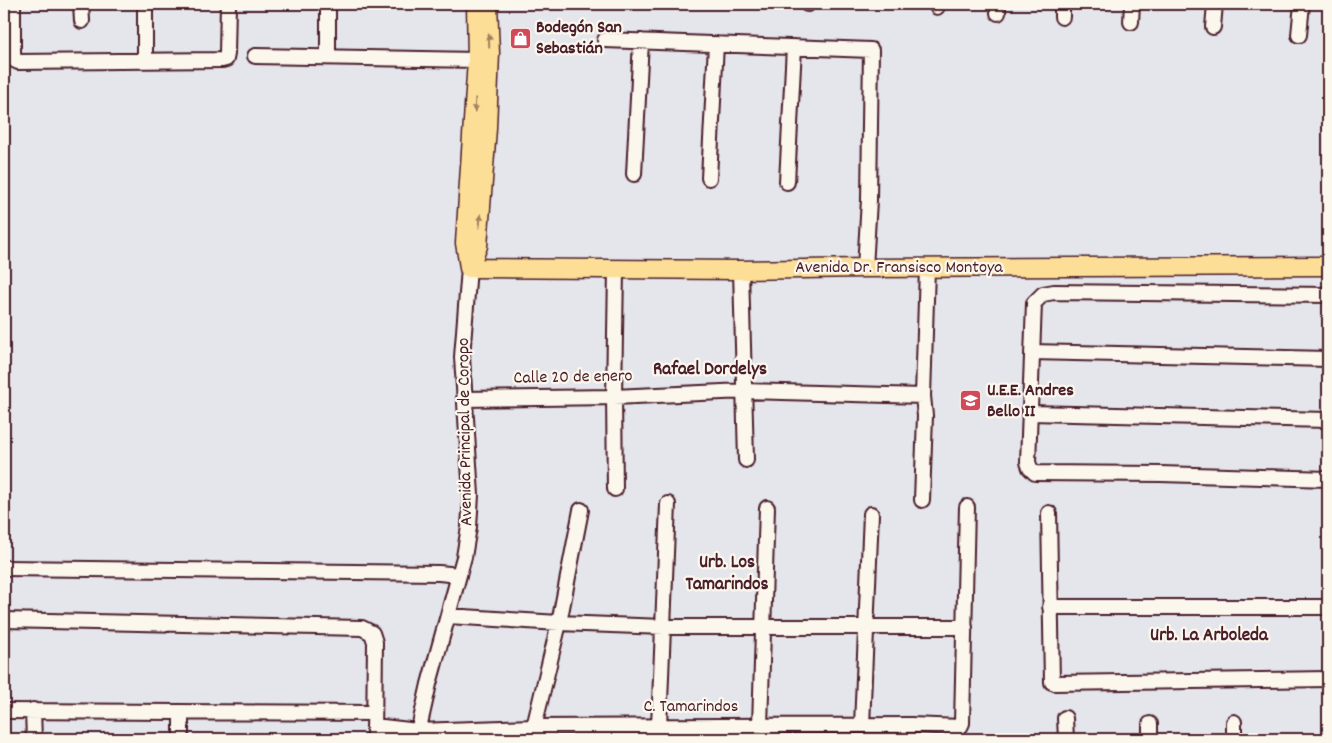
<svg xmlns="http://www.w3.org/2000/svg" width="1332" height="743" viewBox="0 0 1332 743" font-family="Dekko,sans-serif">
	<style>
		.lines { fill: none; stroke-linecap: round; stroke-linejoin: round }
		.minor-casing { stroke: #4a1f2b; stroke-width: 18 }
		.major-casing { stroke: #4a1f2b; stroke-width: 21 }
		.minor { stroke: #fbf7ec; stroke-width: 14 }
		.major { stroke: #fdde96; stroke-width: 18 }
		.oneway { fill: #a47e60 }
		.labels { text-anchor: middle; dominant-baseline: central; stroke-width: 4.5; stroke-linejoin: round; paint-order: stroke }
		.poi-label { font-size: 18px; font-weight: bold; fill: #4a1f2b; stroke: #fbf7ec; text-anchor: start }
		.street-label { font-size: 18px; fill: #4a1f2b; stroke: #fbf7ec }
		.neighbourhood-label { font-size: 19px; font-weight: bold; fill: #4a1f2b; stroke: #fbf7ec }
	</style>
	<rect width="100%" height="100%" fill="#e5e5ec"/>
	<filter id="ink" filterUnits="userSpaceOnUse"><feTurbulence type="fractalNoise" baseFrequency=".02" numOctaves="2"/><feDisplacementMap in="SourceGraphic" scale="10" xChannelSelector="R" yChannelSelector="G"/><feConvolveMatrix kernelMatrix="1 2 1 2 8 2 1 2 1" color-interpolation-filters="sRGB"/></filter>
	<g filter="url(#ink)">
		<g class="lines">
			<defs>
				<path id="minor" d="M13 4V53L14 60 18 62 222 60 226 59 227 54 228 4
					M81 4 82 21
					M328 4V57
					M807 4H808
					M937 7V4
					M998 13V4
					M1062 17V4
					M1131 22 1132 4
					M1213 27 1215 4
					M1299 35 1302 4
					M605 40 871 50 869 200 865 268
					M255 56 477 60
					M145 61V4
					M634 174 641 41
					M709 178 716 44
					M787 182 794 47
					M741 270 746 460
					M1328 295 1054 292 1043 294 1034 303 1028 462 1030 468 1035 473 1161 474 1328 479
					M1032 352 1328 359
					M464 399 614 397 744 391 923 396
					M1030 413 1328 420
					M615 489 614 397 616 270
					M922 500 925 416 923 396 927 268
					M1049 513 1052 682 1055 683 1328 679
					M4 568 439 573 459 575
					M1050 607H1328
					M448 616 559 623 664 627H965
					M4 620 362 628 372 633 375 642 374 739
					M33 710 34 739
					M4 711 374 713
					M1065 718 1066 739
					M760 725 767 508
					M862 725 871 514
					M374 726 418 731 534 727 911 725 960 727 962 723 967 507
					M659 726 668 504
					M534 727 559 623 581 510
					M417 737 429 684 464 557 469 527 471 495 462 357 469 268
					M181 739V712
					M1150 739V724
					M1234 739V722"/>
				<path id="major" d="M469 267 465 243 477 60 476 4
					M469 268 741 270 865 268 1328 266
					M469 268 478 246 487 128 490 53 488 4"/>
			</defs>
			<use href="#minor" class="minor-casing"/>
			<use href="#major" class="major-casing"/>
			<use href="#minor" class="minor"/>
			<use href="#major" class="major"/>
		</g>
		<defs><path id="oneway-solid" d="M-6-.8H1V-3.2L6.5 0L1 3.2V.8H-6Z" transform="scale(1.25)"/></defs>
		<g class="oneway">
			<use href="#oneway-solid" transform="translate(489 41) rotate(-92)"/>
			<use href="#oneway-solid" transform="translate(475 105) rotate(93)"/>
			<use href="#oneway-solid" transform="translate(480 221) rotate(-85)"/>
		</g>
	</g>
	<defs>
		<symbol id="shop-square" viewBox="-11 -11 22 22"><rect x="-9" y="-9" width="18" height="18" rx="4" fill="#d1495b" stroke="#fbf7ec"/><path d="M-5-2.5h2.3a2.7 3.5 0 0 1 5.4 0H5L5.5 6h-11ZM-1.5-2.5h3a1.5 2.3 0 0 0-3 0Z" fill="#fff"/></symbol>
		<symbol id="school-square" viewBox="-11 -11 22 22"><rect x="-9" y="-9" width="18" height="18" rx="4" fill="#d1495b" stroke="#fbf7ec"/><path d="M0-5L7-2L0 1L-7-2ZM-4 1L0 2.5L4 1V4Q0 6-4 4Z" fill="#fff"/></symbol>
	</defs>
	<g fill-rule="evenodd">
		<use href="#shop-square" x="508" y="26" width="25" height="25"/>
		<use href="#school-square" x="958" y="388" width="25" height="25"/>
	</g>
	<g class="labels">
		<g class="poi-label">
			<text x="536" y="28">Bodegón San<tspan x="536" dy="21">Sebastián</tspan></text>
			<text x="987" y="391">U.E.E. Andres<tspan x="987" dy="21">Bello II</tspan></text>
		</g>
		<g class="street-label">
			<text x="899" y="268">Avenida Dr. Fransisco Montoya</text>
			<text transform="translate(573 378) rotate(-1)">Calle 20 de enero</text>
			<text transform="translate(466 432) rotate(-91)">Avenida Principal de Coropo</text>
			<text x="691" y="707">C. Tamarindos</text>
		</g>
		<g class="neighbourhood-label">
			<text x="710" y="370">Rafael Dordelys</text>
			<text x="727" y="563">Urb. Los<tspan x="727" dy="22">Tamarindos</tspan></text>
			<text x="1209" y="636">Urb. La Arboleda</text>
		</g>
	</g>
	<rect width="1332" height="743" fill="none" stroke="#fbf7ec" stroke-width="20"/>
	<rect x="10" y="10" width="1312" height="723" fill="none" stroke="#4a1f2b" stroke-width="2" filter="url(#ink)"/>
</svg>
